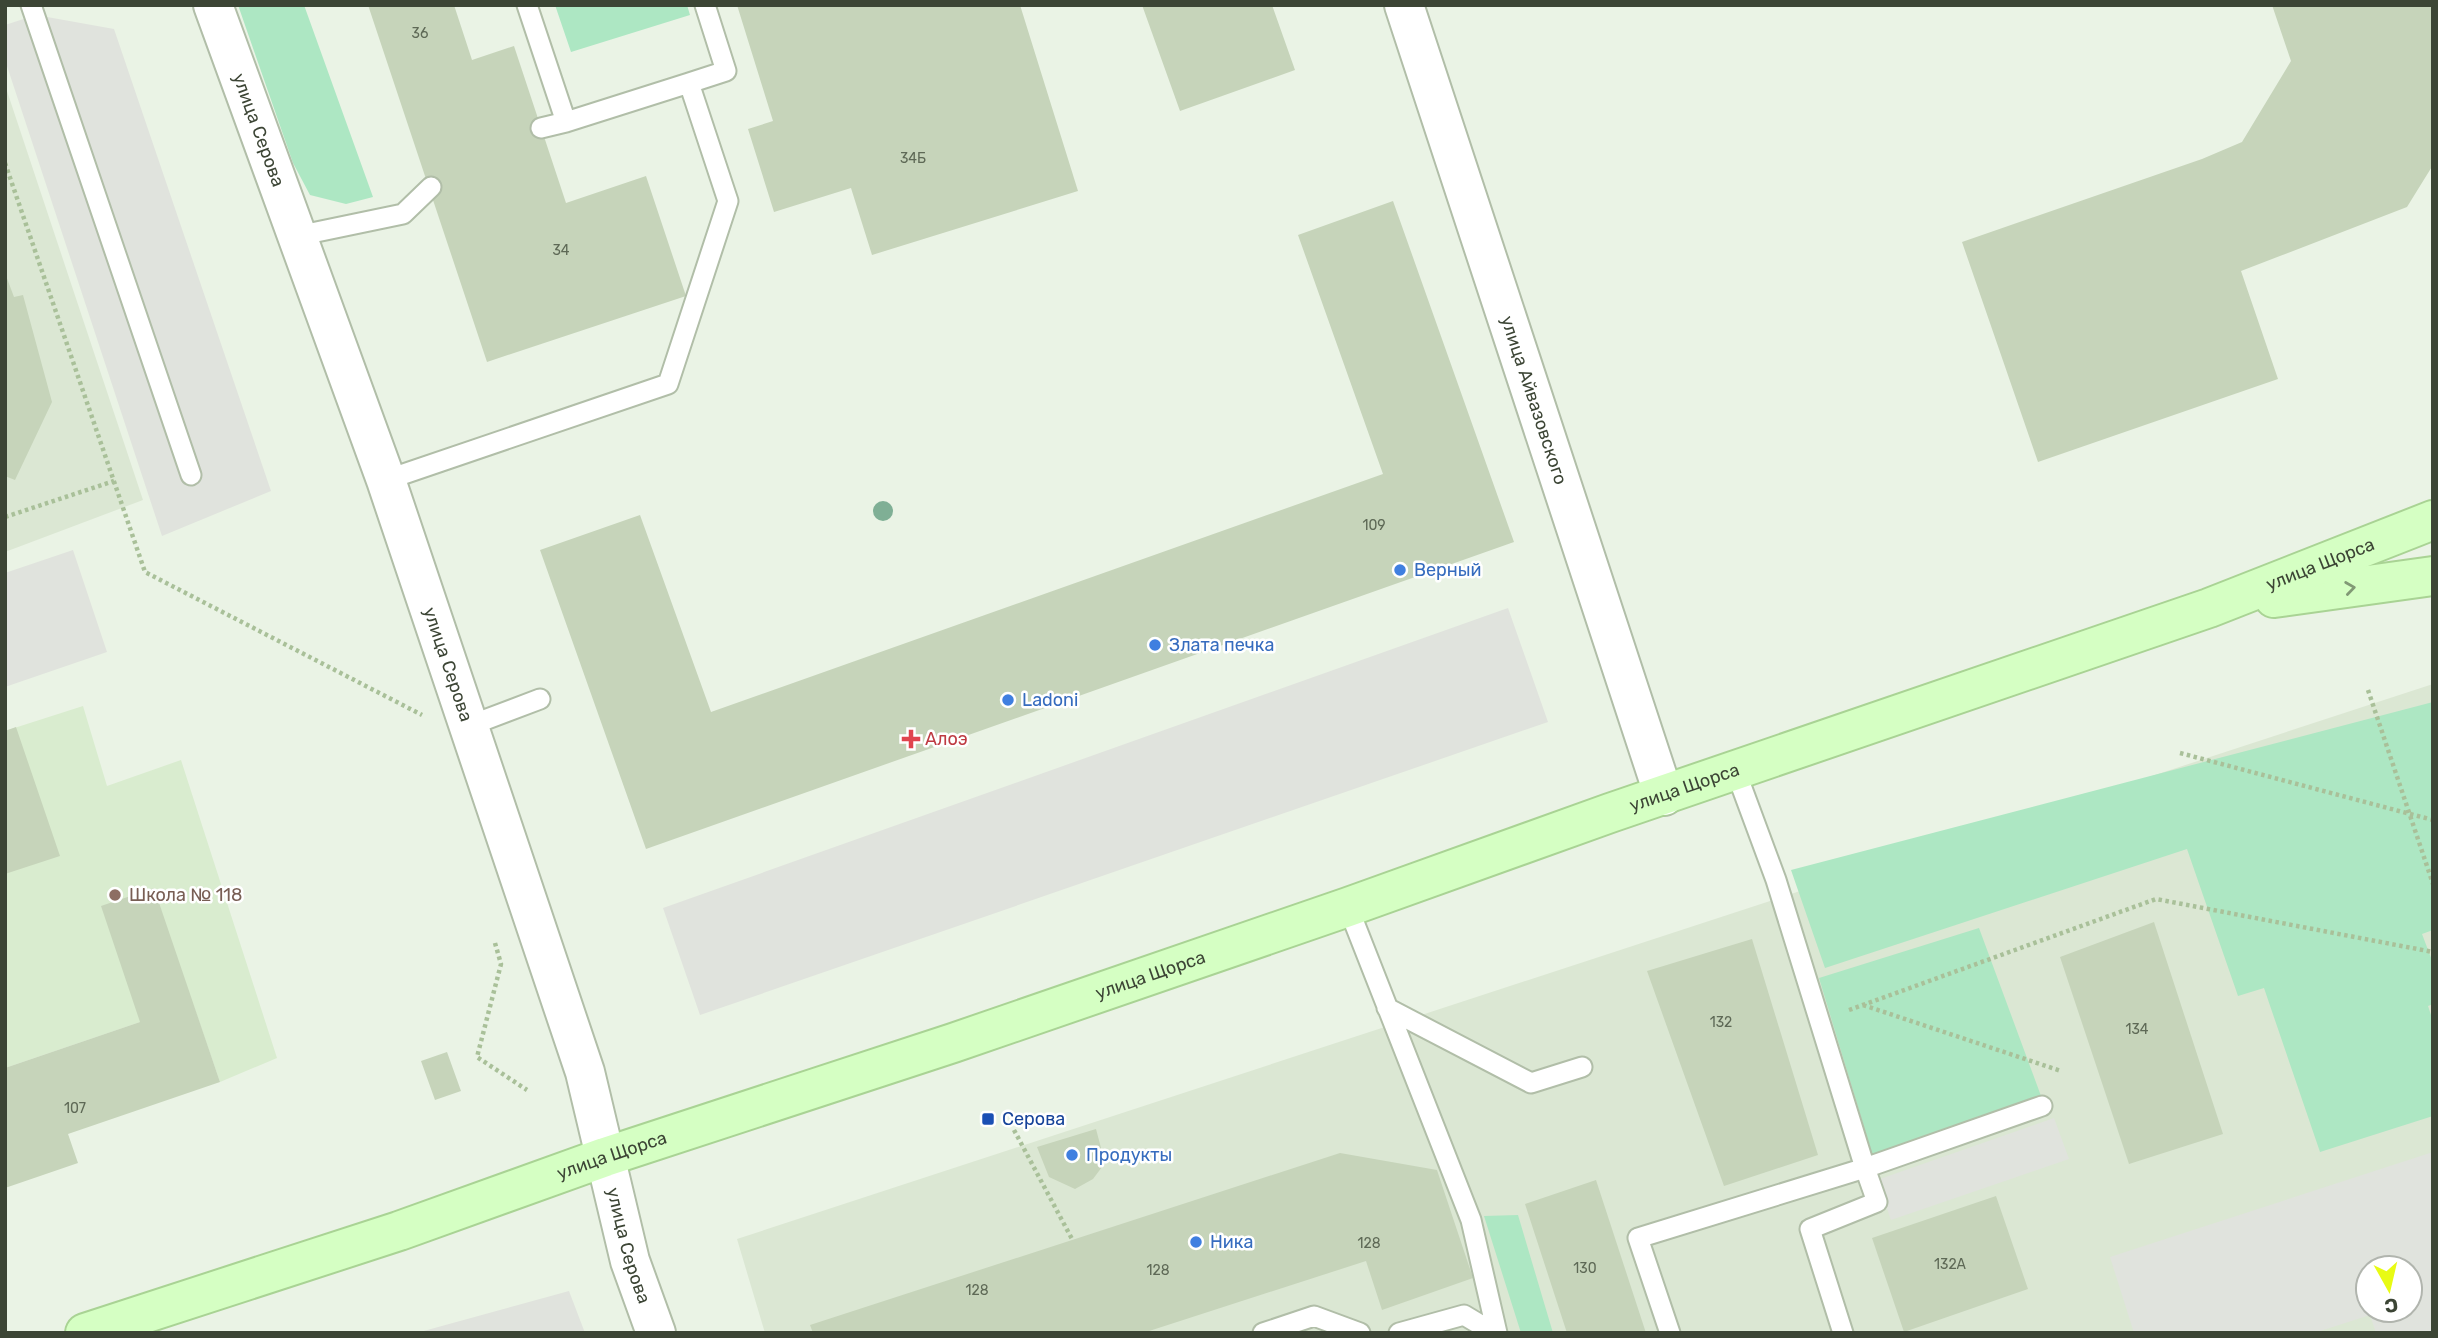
<svg xmlns="http://www.w3.org/2000/svg" width="2438" height="1338" viewBox="0 0 2438 1338" font-family="Rubik,sans-serif">
	<style>
		.residential { fill: #dbe7d3; fill-rule: evenodd }
		.education { fill: #d9eccf }
		.green { fill: #ade7c3 }
		.parking { fill: #e0e3dd; fill-rule: evenodd }
		.building { fill: #c6d4ba }
		.lines { fill: none; stroke-linecap: round; stroke-linejoin: round }
		.service-casing { stroke: #b1bea8; stroke-width: 23 }
		.minor-casing { stroke: #b1bea8; stroke-width: 42 }
		.tertiary-casing { stroke: #b1bea8; stroke-width: 42 }
		.secondary-casing { stroke: #a9d394; stroke-width: 42 }
		.path { stroke: #a9c099; stroke-width: 4.5; stroke-dasharray: 3.5 3.5; stroke-linecap: butt }
		.service { stroke: #fff; stroke-width: 19 }
		.minor { stroke: #fff; stroke-width: 38 }
		.tertiary { stroke: #fff; stroke-width: 38 }
		.secondary { stroke: #d5ffc3; stroke-width: 38 }
		.tree { fill: #7faf95 }
		.oneway { stroke: #819975 }
		.shop-dot { fill: #3f7fe0; stroke: #fff; stroke-width: 2.5 }
		.health-dot { fill: #e0444e; stroke: #fff; stroke-width: 2.5 }
		.education-dot { fill: #8d6e63; stroke: #fff; stroke-width: 2.5 }
		.transit-dot { fill: #1a4fb4; stroke: #fff; stroke-width: 2.5 }
		.labels { text-anchor: middle; dominant-baseline: central; stroke-width: 5; stroke-linejoin: round; paint-order: stroke }
		.number-label { font-size: 14px; fill: #5e6956 }
		.street-label { font-size: 18px; fill: #3c4535; stroke: #fff }
		.shop-label { font-size: 18px; fill: #366cbe; stroke: #fff; text-anchor: start }
		.health-label { font-size: 18px; fill: #be3a42; stroke: #fff; text-anchor: start }
		.education-label { font-size: 18px; fill: #785e54; stroke: #fff; text-anchor: start }
		.transit-label { font-size: 18px; fill: #164399; stroke: #fff; text-anchor: start }
	</style>
	<rect width="100%" height="100%" fill="#eaf3e5"/>
	<path class="residential" d="M5 85 143 500 5 552Z
		M2433 684V1333H765L737 1239ZM2368 1268H2410V1310H2368Z"/>
	<path class="education" d="M83 706 107 786 181 760 277 1058 220 1082 193 1004 5 1068V731Z"/>
	<path class="green" d="M238 5H304L373 197 346 204 310 195 293 163Z
		M555 5H687L690 15 571 52Z
		M2433 702V930L2422 934 2433 963V1004L2428 1006 2433 1021V1116L2320 1152 2264 988 2238 996 2187 849 1825 968 1791 870Z
		M1979 928 2041 1096 1873 1157 1819 978Z
		M1518 1215 1553 1333H1521L1484 1216Z"/>
	<path class="parking" d="M36 15 114 29 271 491 162 536 5 60V25Z
		M73 550 107 652 5 687V573Z
		M1508 608 1548 722 700 1015 663 908Z
		M2054 1118 2069 1159 1891 1220 1877 1180Z
		M2433 1152V1333H2376L2370 1315 2314 1333H2134L2110 1257ZM2410 1268V1310H2368V1268Z
		M569 1291 585 1333 420 1332Z"/>
	<path class="building" d="M368 5H454L472 60 514 46 566 203 646 176 686 296 487 362Z
		M737 5H1020L1078 191 872 255 851 188 774 212 748 129 773 121Z
		M1142 5H1272L1295 70 1180 111Z
		M2272 5H2433V165L2407 207 2241 271 2278 379 2038 462 1962 242 2202 159 2242 142 2291 61Z
		M1393 201 1514 542 646 849 540 550 640 515 711 712 1383 474 1298 235Z
		M5 273 14 297 23 295 52 402 15 480 5 476Z
		M16 727 60 856 5 874V731Z
		M154 888 220 1082 68 1134 78 1163 5 1188V1068L140 1022 101 906Z
		M2154 922 2223 1134 2129 1164 2060 957Z
		M1752 939 1818 1155 1724 1186 1647 971Z
		M447 1052 461 1091 435 1100 421 1061Z
		M1096 1129 1105 1163 1093 1179 1075 1189 1049 1177 1037 1147Z
		M1340 1153 1437 1170 1473 1278 1382 1310 1366 1261 1143 1333H813L810 1325Z
		M1596 1180 1646 1333H1567L1525 1204Z
		M1996 1196 2028 1289 1904 1332 1872 1238Z"/>
	<g class="lines">
		<defs>
			<path id="service" d="M31 5 191 475
				M527 5 566 122 541 128
				M566 122 689 83
				M297 236 403 214 431 187
				M386 480 668 384 728 201 689 83 726 71 705 5
				M466 727 540 699
				M1348 907 1471 1220 1497 1333
				M1387 1008 1531 1083 1582 1067
				M1263 1333 1314 1316 1360 1333
				M1399 1333 1464 1315 1494 1333
				M1670 1333 1638 1238 1865 1168 1776 880 1736 772
				M1843 1333 1810 1229 1877 1202 1865 1168 2042 1106"/>
			<g id="minor">
				<path id="s1" d="M1404 5 1664 796"/>
			</g>
			<g id="tertiary">
				<path id="s2" d="M213 5 386 480 585 1072 630 1261 656 1333"/>
			</g>
			<g id="secondary">
				<path d="M2274 598 2433 576"/>
				<path id="s3" d="M85 1333 399 1231 605 1157 953 1043 1348 907 1610 813 2209 608 2433 520"/>
			</g>
		</defs>
		<use href="#service" class="service-casing"/>
		<use href="#minor" class="minor-casing"/>
		<use href="#tertiary" class="tertiary-casing"/>
		<use href="#secondary" class="secondary-casing"/>
		<path class="path" d="M5 163 145 572 422 715
			M5 517 114 481
			M2368 690 2433 884
			M2180 753 2433 820
			M495 943 501 964 477 1057 527 1090
			M1863 1005 2061 1071
			M1849 1010 2156 899 2433 952
			M1014 1130 1072 1239"/>
		<use href="#service" class="service"/>
		<use href="#minor" class="minor"/>
		<use href="#tertiary" class="tertiary"/>
		<use href="#secondary" class="secondary"/>
	</g>
	<circle class="tree" cx="883" cy="511" r="10"/>
	<defs><path id="oneway-chevron" d="M-2-3.5L2.5 0L-2 3.5" fill="none" stroke-width="1.6" stroke-linecap="round" stroke-linejoin="round" transform="scale(1.75)"/></defs>
	<use class="oneway" href="#oneway-chevron" transform="translate(2350 588) rotate(-8)"/>
	<g class="shop-dot">
		<circle cx="1400" cy="570" r="7"/>
		<circle cx="1155" cy="645" r="7"/>
		<circle cx="1008" cy="700" r="7"/>
		<circle cx="1072" cy="1155" r="7"/>
		<circle cx="1196" cy="1242" r="7"/>
	</g>
	<path class="health-dot" d="M907.5 728.5h7v7h7v7h-7v7h-7v-7h-7v-7h7z"/>
	<circle class="education-dot" cx="115" cy="895" r="7"/>
	<rect class="transit-dot" x="981" y="1112" width="14" height="14" rx="3.5"/>
	<g class="labels">
		<g class="number-label">
			<text x="420" y="33">36</text>
			<text x="913" y="158">34Б</text>
			<text x="561" y="250">34</text>
			<text x="1374" y="525">109</text>
			<text x="1721" y="1022">132</text>
			<text x="2137" y="1029">134</text>
			<text x="75" y="1108">107</text>
			<text x="1369" y="1243">128</text>
			<text x="1950" y="1264">132А</text>
			<text x="1585" y="1268">130</text>
			<text x="1158" y="1270">128</text>
			<text x="977" y="1290">128</text>
		</g>
		<g class="street-label">
			<text stroke="none"><textPath href="#s2" startOffset="133">улица Серова</textPath></text>
			<text stroke="none"><textPath href="#s1" startOffset="416">улица Айвазовского</textPath></text>
			<text stroke="none"><textPath href="#s3" startOffset="2364">улица Щорса</textPath></text>
			<text stroke="none"><textPath href="#s2" startOffset="700">улица Серова</textPath></text>
			<text stroke="none"><textPath href="#s3" startOffset="1690">улица Щорса</textPath></text>
			<text stroke="none"><textPath href="#s3" startOffset="1124">улица Щорса</textPath></text>
			<text stroke="none"><textPath href="#s3" startOffset="556">улица Щорса</textPath></text>
			<text stroke="none"><textPath href="#s2" startOffset="1309">улица Серова</textPath></text>
		</g>
		<g class="shop-label">
			<text x="1414" y="570">Верный</text>
			<text x="1169" y="645">Злата печка</text>
			<text x="1022" y="700">Ladoni</text>
			<text x="1086" y="1155">Продукты</text>
			<text x="1210" y="1242">Ника</text>
		</g>
		<g class="health-label">
			<text x="925" y="739">Алоэ</text>
		</g>
		<g class="education-label">
			<text x="129" y="895">Школа № 118</text>
		</g>
		<g class="transit-label">
			<text x="1002" y="1119">Серова</text>
		</g>
	</g>
	<rect width="2438" height="1338" fill="none" stroke="#3c4535" stroke-width="14"/>
	<g transform="translate(2389 1289) rotate(172)"><circle r="33" fill="#ffffff" stroke="#b1b5ae" stroke-width="2"/>
	<path d="M0-5L12 26L0 18L-12 26Z" fill="#e8fb14"/>
	<text y="-10" font-size="19" font-weight="bold" text-anchor="middle" fill="#3c4535">С</text>
	</g>
</svg>
